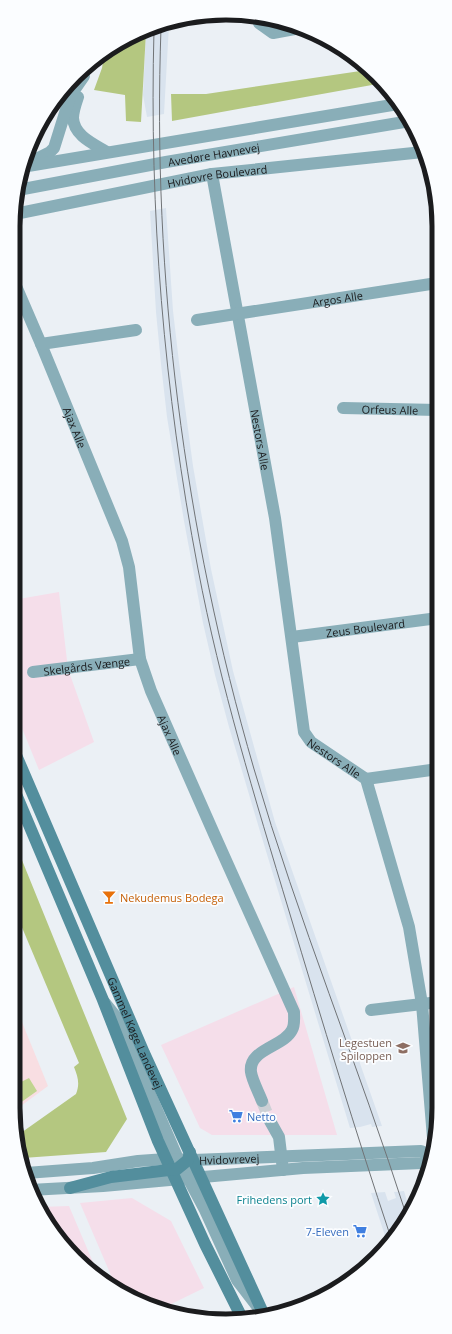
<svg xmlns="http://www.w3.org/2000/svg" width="452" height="1334" viewBox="0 0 452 1334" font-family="'Open Sans',sans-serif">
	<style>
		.commercial { fill: #f5deea }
		.built { fill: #d9e3ee }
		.education { fill: #f8dee2 }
		.green { fill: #c1d490 }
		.forest { fill: #b4c780 }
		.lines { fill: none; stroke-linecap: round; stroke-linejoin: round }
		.minor-tunnel { stroke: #ccd0d5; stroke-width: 12; stroke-dasharray: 12 6; stroke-linecap: butt }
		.minor { stroke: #89aeb8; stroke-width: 12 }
		.tertiary { stroke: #89aeb8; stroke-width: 12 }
		.secondary { stroke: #538e9d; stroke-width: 12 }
		.tram { stroke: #707376; stroke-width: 1 }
		.labels { text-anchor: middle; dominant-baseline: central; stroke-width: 3.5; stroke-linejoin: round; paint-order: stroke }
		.street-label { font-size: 11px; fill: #1b1c1e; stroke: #fbfdff }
		.food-label { font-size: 11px; fill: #c56008; stroke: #fbfdff; text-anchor: start }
		.education-label { font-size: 11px; fill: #785e54; stroke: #fbfdff; text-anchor: end }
		.shop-label { font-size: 11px; fill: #366cbe; stroke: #fbfdff; text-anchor: start }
		.culture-label { font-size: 11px; fill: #0d838f; stroke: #fbfdff; text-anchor: end }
		.rim { fill: none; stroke: #1b1c1e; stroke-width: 5 }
	</style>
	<rect width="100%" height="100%" fill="#ebf0f5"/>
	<path class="commercial" d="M59 592 68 669 94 742 39 770 13 706V600Z
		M294 987 337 1135H212L200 1128 161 1045Z
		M132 1198 171 1221 204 1288 163 1308 132 1299 116 1287 80 1203Z
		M69 1206 98 1274 66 1249 40 1207Z"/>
	<path class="built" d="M169 25 164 114 147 117 143 95 146 32Z
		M166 208 173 311 179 362 193 466 211 569 233 671 275 822 382 1126 372 1127 371 1124 360 1127 350 1128 259 828 229 727 215 675 203 623 184 521 167 417 161 364 156 312 150 211Z
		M404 1191 410 1211 403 1227 387 1242 371 1193 385 1192 388 1201 396 1198 394 1192Z"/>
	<path class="education" d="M13 1000 48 1086 14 1111 13 1108Z"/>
	<path class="green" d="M29 1078 37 1091 13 1108V1086Z"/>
	<path class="forest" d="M146 32 141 122 126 121 125 95 94 90 102 68 104 55 119 42Z
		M367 70 383 83 172 121 171 94H206Z
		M13 838 127 1119 106 1152 23 1158 18 1135 76 1094C80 1084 78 1077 74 1067L79 1063 13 906Z"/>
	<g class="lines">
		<path class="minor-tunnel" d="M262 1101 270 1121"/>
		<g class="minor">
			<path d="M258 19 259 23 273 33 300 28"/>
			<path id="s1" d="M212 174 275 518 304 732 311 742 366 779 409 927 422 1004 434 1150"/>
			<path id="s2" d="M15 214 212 174 423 152"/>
			<path id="s3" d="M13 279 41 344 122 541 129 567 140 659 151 691 215 836 294 1012C294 1018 295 1025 292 1030 284 1047 248 1049 251 1072 252 1080 259 1093 262 1101"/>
			<path id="s4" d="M197 320 437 283"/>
			<path d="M41 344 136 330"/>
			<path id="s5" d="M343 408 438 410"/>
			<path id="s6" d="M292 637 438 618"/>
			<path id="s7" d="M33 672 140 659"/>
			<path d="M366 779 438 769"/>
			<path d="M371 1010 439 1002"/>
			<path d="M270 1121 279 1137 283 1170"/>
		</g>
		<g class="tertiary">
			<path d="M78 97C76 103 73 111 73 118 74 136 94 144 107 152"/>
			<path d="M32 161 50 152 54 148 69 100 75 89 84 76"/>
			<path d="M22 167 398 104"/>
			<path id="s8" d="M18 190 166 162 410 121"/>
			<path d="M105 1003 117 1018 178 1159 201 1177"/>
			<path id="s9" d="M26 1173 93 1168 138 1161 166 1159 194 1160 421 1151 433 1156"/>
			<path d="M183 1174 188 1178 205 1210 237 1280 257 1306"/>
			<path d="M30 1190 103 1186 303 1168 422 1163 433 1157"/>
		</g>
		<g class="secondary">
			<path id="s10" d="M13 748 144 1053 264 1315"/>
			<path d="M13 787 103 1000 158 1141 205 1244 241 1316"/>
			<path d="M70 1188 111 1177 177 1169 188 1160 190 1152"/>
		</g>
		<path class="tram" d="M161 28C152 278 184 529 254 769 298 920 359 1067 407 1217
			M154 30C149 211 164 391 198 569 220 685 255 798 289 911 322 1021 355 1130 391 1238"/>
	</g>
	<defs>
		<symbol id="bar-bare" viewBox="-9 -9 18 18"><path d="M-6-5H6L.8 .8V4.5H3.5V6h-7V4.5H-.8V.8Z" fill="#e8710a" stroke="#fbfdff" stroke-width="2.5" paint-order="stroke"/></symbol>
		<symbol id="school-bare" viewBox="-9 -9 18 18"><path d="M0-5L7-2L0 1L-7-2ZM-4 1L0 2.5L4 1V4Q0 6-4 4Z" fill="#8d6e63" stroke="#fbfdff" stroke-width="2.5" paint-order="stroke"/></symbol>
		<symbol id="supermarket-bare" viewBox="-9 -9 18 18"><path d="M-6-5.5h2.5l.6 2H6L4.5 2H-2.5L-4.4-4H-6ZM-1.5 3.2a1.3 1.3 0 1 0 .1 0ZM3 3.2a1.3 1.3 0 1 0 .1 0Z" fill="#3f7fe0" stroke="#fbfdff" stroke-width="2.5" paint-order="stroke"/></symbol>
		<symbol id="sight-bare" viewBox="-9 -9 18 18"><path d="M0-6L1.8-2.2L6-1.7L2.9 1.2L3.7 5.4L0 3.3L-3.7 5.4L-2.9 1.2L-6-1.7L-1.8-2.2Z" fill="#0f9aa8" stroke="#fbfdff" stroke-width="2.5" paint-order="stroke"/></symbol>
	</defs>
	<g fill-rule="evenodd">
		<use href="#bar-bare" x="99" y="887" width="20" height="20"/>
		<use href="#school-bare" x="393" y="1038" width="20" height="20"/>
		<use href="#supermarket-bare" x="226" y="1106" width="20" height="20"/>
		<use href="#sight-bare" x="313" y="1189" width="20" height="20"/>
		<use href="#supermarket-bare" x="350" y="1221" width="20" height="20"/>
	</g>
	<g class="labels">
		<g class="street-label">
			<text stroke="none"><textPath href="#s8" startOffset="199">Avedøre Havnevej</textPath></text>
			<text stroke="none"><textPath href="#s2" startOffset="206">Hvidovre Boulevard</textPath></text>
			<text stroke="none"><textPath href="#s4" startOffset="142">Argos Alle</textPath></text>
			<text stroke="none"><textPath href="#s5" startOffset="47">Orfeus Alle</textPath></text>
			<text stroke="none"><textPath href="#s3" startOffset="161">Ajax Alle</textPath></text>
			<text stroke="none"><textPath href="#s1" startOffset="270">Nestors Alle</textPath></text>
			<text stroke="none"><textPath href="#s6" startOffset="74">Zeus Boulevard</textPath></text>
			<text stroke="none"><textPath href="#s7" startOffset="54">Skelgårds Vænge</textPath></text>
			<text stroke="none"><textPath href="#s3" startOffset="485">Ajax Alle</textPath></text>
			<text stroke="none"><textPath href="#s1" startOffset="606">Nestors Alle</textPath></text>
			<text stroke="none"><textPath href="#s10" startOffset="310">Gammel Køge Landevej</textPath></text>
			<text stroke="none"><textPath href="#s9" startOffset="204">Hvidovrevej</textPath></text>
		</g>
		<g class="food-label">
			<text x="120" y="897">Nekudemus Bodega</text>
		</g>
		<g class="education-label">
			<text x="392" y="1042">Legestuen<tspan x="392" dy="13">Spiloppen</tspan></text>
		</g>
		<g class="shop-label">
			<text x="247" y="1116">Netto</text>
			<text x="349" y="1231" text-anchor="end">7-Eleven</text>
		</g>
		<g class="culture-label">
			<text x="312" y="1199">Frihedens port</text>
		</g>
	</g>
	<path d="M0 0H452V1334H0ZM226 20H226A206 206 0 0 1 432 226V1108A206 206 0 0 1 226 1314H226A206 206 0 0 1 20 1108V226A206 206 0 0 1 226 20Z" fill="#fbfdff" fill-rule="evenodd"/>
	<path class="rim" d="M226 20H226A206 206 0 0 1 432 226V1108A206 206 0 0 1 226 1314H226A206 206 0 0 1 20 1108V226A206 206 0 0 1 226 20Z"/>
</svg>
